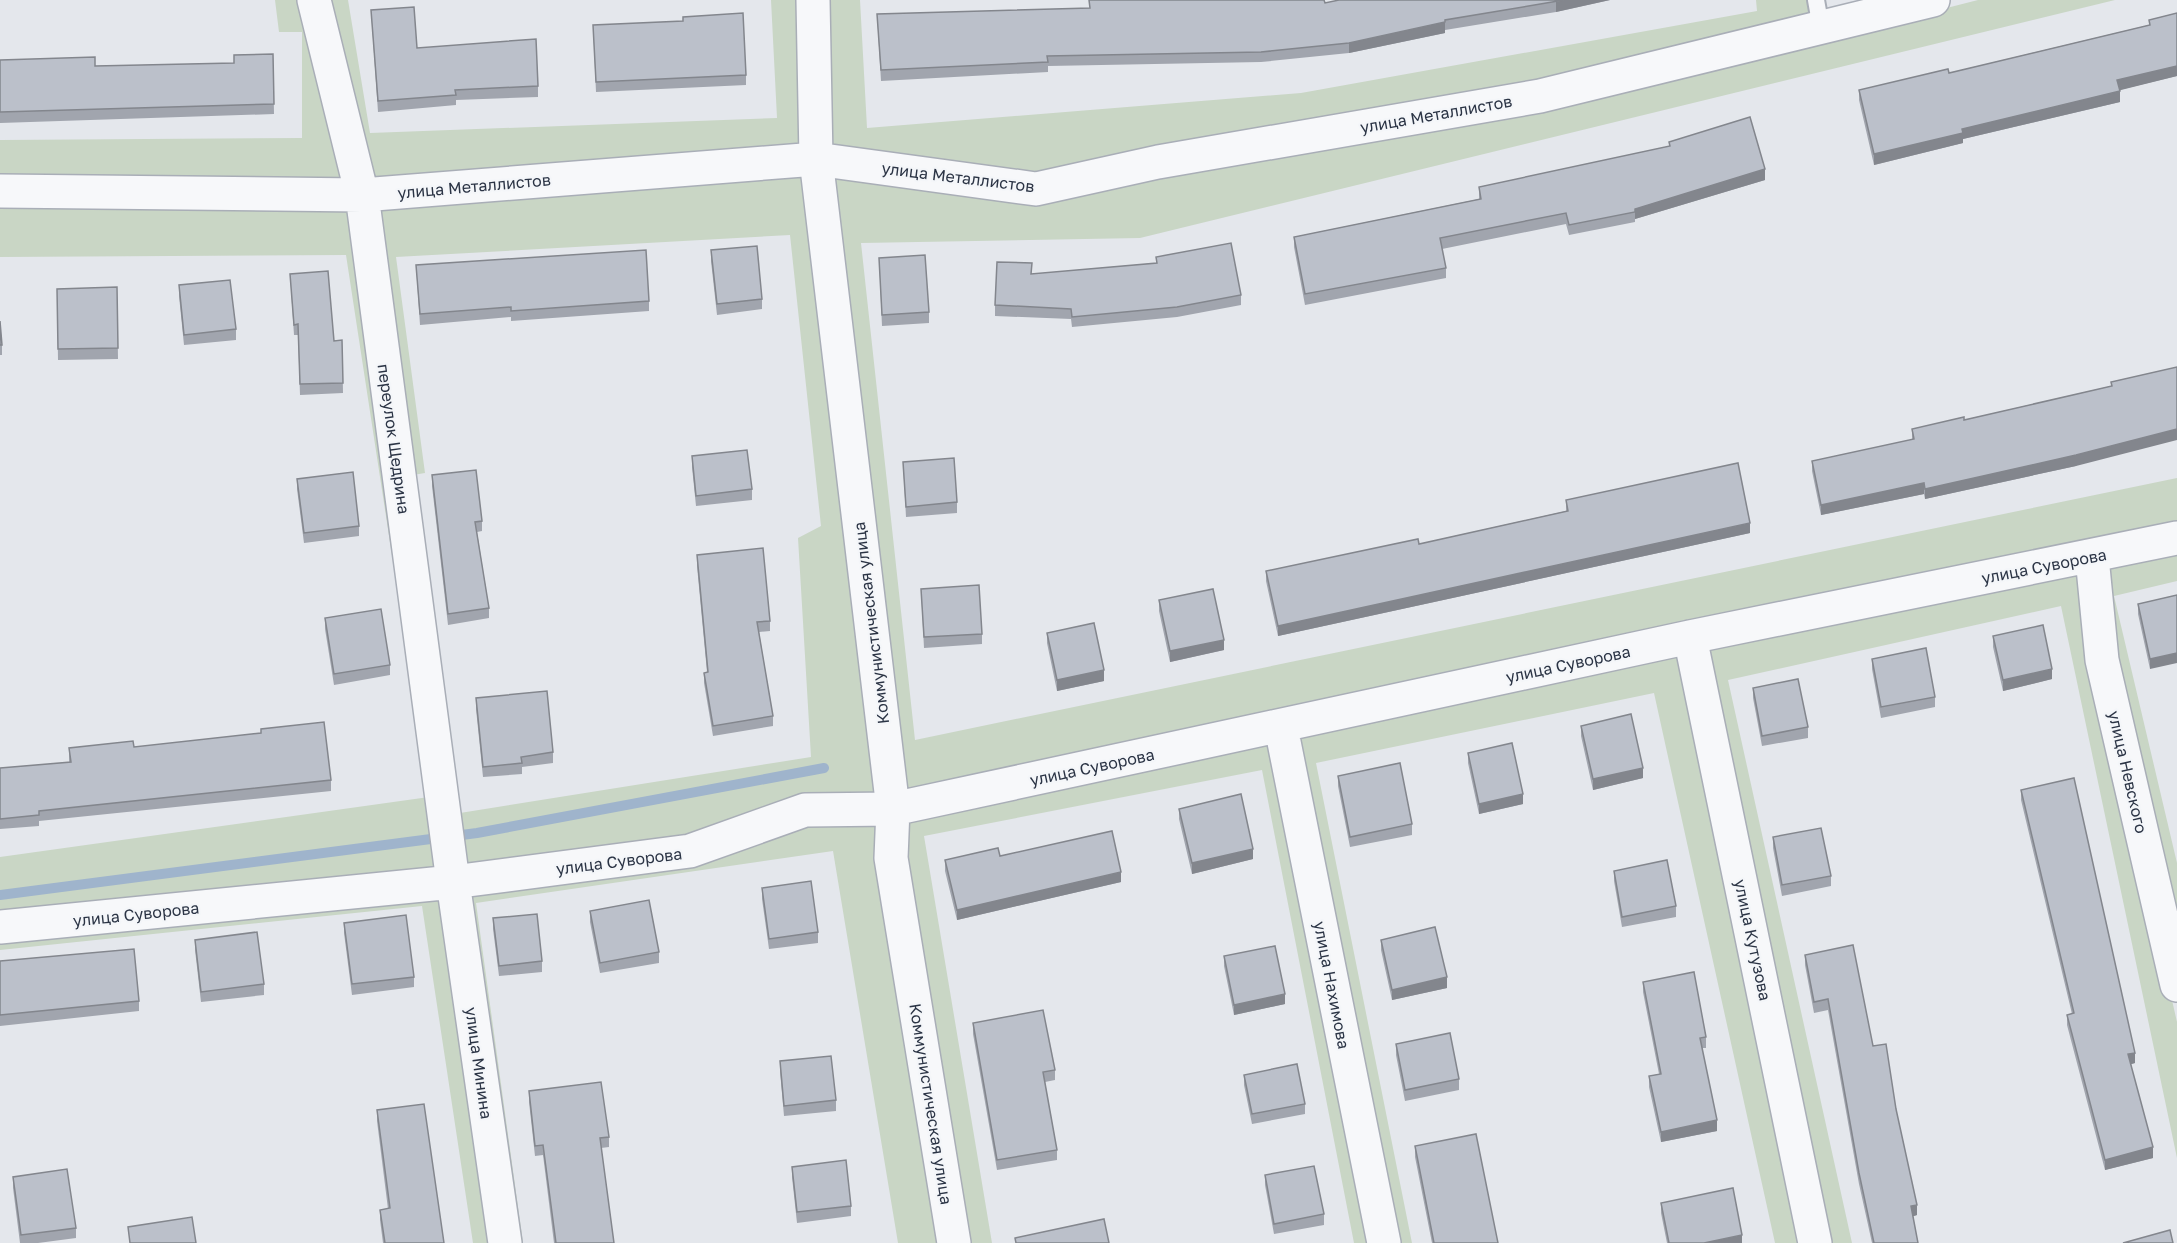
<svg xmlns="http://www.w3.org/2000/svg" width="2177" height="1243" viewBox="0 0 2177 1243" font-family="'Golos Text',sans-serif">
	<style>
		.grass { fill: #c9d6c5; fill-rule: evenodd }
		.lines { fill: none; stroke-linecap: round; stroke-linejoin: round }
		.stream { stroke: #9fb4cc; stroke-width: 10 }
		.lane-casing { stroke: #a9aeb7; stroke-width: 20 }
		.street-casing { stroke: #a9aeb7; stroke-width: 36 }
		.lane { stroke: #f7f8fa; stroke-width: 16 }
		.street { stroke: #f7f8fa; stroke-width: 33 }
		.wall { fill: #a1a5ae }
		.shaded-wall { fill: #83868d }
		.building { fill: #bbc0ca; stroke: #83868d; stroke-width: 1.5 }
		.labels { text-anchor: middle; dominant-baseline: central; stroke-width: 4.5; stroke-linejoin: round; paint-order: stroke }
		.street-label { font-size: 16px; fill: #2b3445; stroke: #f4f6f9 }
	</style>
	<rect width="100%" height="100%" fill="#e4e7ec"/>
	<path class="grass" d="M275 0H309L355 186 0 180V140L302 138V32H279Z
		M321 0H348L370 133 777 118 771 0H804L806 135 788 152 365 186Z
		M824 0H860L867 128 1301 93 1757 11 1756 0H1809L1813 19 1538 88 1033 180 835 154 827 130Z
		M1978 0H2115L1140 238 861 243 915 740 2177 478V527L900 795 827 178 837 171 1035 200 1821 40Z
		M788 171 806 180 887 798 691 842 467 870 369 203ZM790 235 821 526 798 538 811 757 460 813 413 475 425 473 396 257Z
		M0 202 357 205 442 872 0 917V857L429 797 346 255 0 257Z
		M2177 547V581L2114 596 2177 863V955L2108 656 2103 563Z
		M2086 567 2094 660 2177 1022V1158L2061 606 1728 680 1852 1243H1824L1699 646Z
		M1685 650 1806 1243H1775L1654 693 1316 763 1412 1243H1390L1290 736Z
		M1277 739 1377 1243H1354L1262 770 924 836 992 1243H966L902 857 903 817Z
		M807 818 883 819 944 1243H898L833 851 476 903 523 1243H512L463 890Z
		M444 891 496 1243H473L422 906 0 950V936Z"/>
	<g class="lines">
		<path class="stream" d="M0 895 477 833 824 768"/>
		<defs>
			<path id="lane" d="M1816 0 1821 28"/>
			<path id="street" d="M314 0 362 195 453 882 505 1243
				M813 0 816 159 893 809 891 858 954 1243
				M0 191 362 195 816 159 1036 189 1158 162 1540 96 1933 0
				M2092 557 2102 660 2177 985
				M1690 637 1815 1243
				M1281 727 1384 1243
				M0 927 453 882 690 851 805 810 893 809 1690 637 2177 538"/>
		</defs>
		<use href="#lane" class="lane-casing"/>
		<use href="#street" class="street-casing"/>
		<use href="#lane" class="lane"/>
		<use href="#street" class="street"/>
	</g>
	<path class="wall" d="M1610 0 1556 12 1445 30V33L1349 53 1261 62 1048 66V72L881 81 877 14 1325 3Z
		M371 10 417 48 538 86V97L456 100V105L378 112Z
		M2177 13V76L2119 90 2120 102 1963 139V143L1874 165 1859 100V90L1949 73 2149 25V20Z
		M593 25 746 75V85L596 92Z
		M273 54 274 114 0 123V60L95 66 234 63Z
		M1669 142 1765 180 1635 219V222L1569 235 1566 224 1442 249 1446 268V278L1305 305 1294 247V237L1479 199V187L1669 147Z
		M711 250 762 299V309L717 315 711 261Z
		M1156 257 1241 295V305L1177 317 1072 327 1071 319 995 316V305L1032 274 1156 263Z
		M879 258 929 312V323L882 326Z
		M416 265 649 301V311L511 321V317L420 325Z
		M290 274 334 341 342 340 343 393 300 395 298 335H294Z
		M179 285 236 329V340L184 345 179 296Z
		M117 287 118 359 58 360 57 289Z
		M0 321 2 345V355H0Z
		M2177 367 2076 466 1925 499 1924 494 1821 515 1812 471V461L1912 440V429L1964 420 2111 386V382Z
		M692 456 752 489V500L696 506 692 467Z
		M903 462 957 502V513L906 517Z
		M432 475 482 521V531L477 532 489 608V618L448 625 432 486Z
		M297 479 359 526V536L304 543 297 489Z
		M1566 500 1750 533 1278 636 1266 581V571L1419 544 1566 511Z
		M697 555 770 621V631L759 632 773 716V726L713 736 704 683V673L707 672 697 566Z
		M921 589 982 634V644L924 648Z
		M2177 595 2150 669 2138 614V604Z
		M1159 600 1224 650 1170 662 1159 611Z
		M325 618 390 665V675L334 685 325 629Z
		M1047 633 1104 681 1057 691 1047 643Z
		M1993 636 2052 679 2003 691 1993 647Z
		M1872 659 1935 697V707L1881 718 1872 669Z
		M1753 688 1808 727V738L1762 746 1753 698Z
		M476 698 553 752V763L522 767V774L483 777 476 709Z
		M1581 726 1643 778 1593 790 1581 736Z
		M134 747 331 780V791L39 821V826L0 829V768L69 763V748Z
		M1468 753 1523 804 1479 814 1468 763Z
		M1338 776 1412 824V835L1350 847 1338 786Z
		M2021 790 2135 1063 2131 1064 2153 1158 2105 1170 2067 1025V1015L2072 1014 2021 800Z
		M1179 809 1253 859 1192 874 1179 819Z
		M1773 837 1831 876V886L1782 896 1773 848Z
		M1000 856 1121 882 957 920 945 871V860Z
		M1614 871 1676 906V917L1622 927 1614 881Z
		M762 888 818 932V943L769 949 762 899Z
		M590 911 659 952V963L600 973 590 922Z
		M493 918 542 961V972L499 976 493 929Z
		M344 923 414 977V987L352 995 344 933Z
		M195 940 264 984V995L201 1002 195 950Z
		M1381 940 1447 988 1392 1000 1381 950Z
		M1805 955 1873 1046 1896 1109 1917 1215 1913 1216 1918 1243H1872L1859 1184 1828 1010 1814 1013 1805 965Z
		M1224 956 1285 1004 1234 1015 1224 966Z
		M0 961 139 1001V1011L0 1026Z
		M1643 982 1706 1037V1048H1702L1717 1131 1661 1142 1649 1087V1076L1659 1074 1643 992Z
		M973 1023 1055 1070V1080L1045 1082 1057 1150V1160L997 1170 973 1034Z
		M1396 1044 1459 1079V1090L1405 1101 1396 1055Z
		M780 1061 836 1100V1111L784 1116 780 1071Z
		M1244 1075 1305 1104V1114L1252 1124 1244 1085Z
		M529 1091 609 1137V1147L601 1148 614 1243H554L543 1155 535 1156 529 1102Z
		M377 1110 444 1243H383L380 1220V1210L388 1209 377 1121Z
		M1415 1146 1498 1243H1432L1415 1157Z
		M792 1167 851 1206V1216L797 1223 792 1177Z
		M1265 1175 1324 1214V1225L1274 1234 1265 1185Z
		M13 1177 76 1228V1238L38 1243H20L13 1188Z
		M1661 1203 1742 1243H1667L1661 1213Z"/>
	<path class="shaded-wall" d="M1564 0H1610L1556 12V2Z
		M1445 22V33L1349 53V43Z
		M2177 66V76L2117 91V80Z
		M2120 91V102L1963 139V143L1874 165V154L1962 129Z
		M1765 169V180L1635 219V209Z
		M2177 429V440L2076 466 1925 499V489Z
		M1924 483V494L1821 515V505Z
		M1750 523V533L1278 636V626Z
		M1224 640V650L1170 662V651Z
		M2177 653V663L2150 669V659Z
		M2052 669V679L2003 691V680Z
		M1104 670V681L1057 691V680Z
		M1643 768V778L1593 790V779Z
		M1523 794V804L1479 814V804Z
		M1253 849V859L1192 874V863Z
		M1121 872V882L957 920V910Z
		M1447 977V988L1392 1000V990Z
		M1285 994V1004L1234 1015V1005Z
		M2135 1053V1063L2128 1065V1054Z
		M1717 1120V1131L1661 1142V1132Z
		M2153 1147V1158L2105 1170V1160Z
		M1917 1205V1215L1911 1217V1206Z
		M1742 1235V1243H1704Z"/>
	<path class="building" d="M1089 0H1324L1325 3 1339 0H1564L1445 20V22L1349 43 1261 52 1047 56 1048 62 881 70 877 14 1090 8Z
		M414 7 417 48 536 39 538 86 455 90 456 95 378 101 371 10Z
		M743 13 746 75 596 82 593 25 683 21V17Z
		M2177 13V66L2117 80 2120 91 1962 129 1963 133 1874 154 1859 90 1948 69 1949 73 2150 25 2149 20Z
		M273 54 274 104 0 112V60L95 57V66L234 63V55Z
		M1750 117 1765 169 1635 209V212L1569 225 1566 213 1440 238 1446 268 1305 294 1294 237 1481 199 1479 187 1670 146 1669 142Z
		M1231 243 1241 295 1177 307 1072 317 1071 309 995 305 997 262 1032 263 1031 274 1157 263 1156 257Z
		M757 246 762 299 717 304 711 250Z
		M646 250 649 301 511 311V307L420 314 416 265Z
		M925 255 929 312 882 315 879 258Z
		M328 271 334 341 342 340 343 383 300 384 298 324 294 325 290 274Z
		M230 280 236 329 184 335 179 285Z
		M117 287 118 348 58 349 57 289Z
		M0 321 2 345H0Z
		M2177 367V429L2076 455 1925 489 1924 483 1821 505 1812 461 1914 439 1912 429 1964 417V420L2112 386 2111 382Z
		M747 450 752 489 696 496 692 456Z
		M954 458 957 502 906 507 903 462Z
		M1738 463 1750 523 1278 626 1266 571 1418 539 1419 544 1568 511 1566 500Z
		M476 470 482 521 475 522 489 608 448 614 432 475Z
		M353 472 359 526 304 533 297 479Z
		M763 548 770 621 757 622 773 716 713 726 704 673 708 672 697 555Z
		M979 585 982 634 924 637 921 589Z
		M1213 589 1224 640 1170 651 1159 600Z
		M2177 595V653L2150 659 2138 604Z
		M381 609 390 665 334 674 325 618Z
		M1094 623 1104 670 1057 680 1047 633Z
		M2043 625 2052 669 2003 680 1993 636Z
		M1926 648 1935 697 1881 707 1872 659Z
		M1798 679 1808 727 1762 736 1753 688Z
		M547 691 553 752 521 757 522 763 483 767 476 698Z
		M1631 714 1643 768 1593 779 1581 726Z
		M324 722 331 780 39 811V815L0 819V768L71 762 69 748 133 741 134 747 261 733V729Z
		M1512 743 1523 794 1479 804 1468 753Z
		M1400 763 1412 824 1350 837 1338 776Z
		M2074 778 2135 1053 2128 1054 2153 1147 2105 1160 2067 1015 2074 1013 2021 790Z
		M1241 794 1253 849 1192 863 1179 809Z
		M1821 828 1831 876 1782 885 1773 837Z
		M1112 831 1121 872 957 910 945 860 998 848 1000 856Z
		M1667 860 1676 906 1622 917 1614 871Z
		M811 881 818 932 769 939 762 888Z
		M649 900 659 952 600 963 590 911Z
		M537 914 542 961 499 966 493 918Z
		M406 915 414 977 352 984 344 923Z
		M1435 927 1447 977 1392 990 1381 940Z
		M257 932 264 984 201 992 195 940Z
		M1853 945 1873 1046 1886 1044 1896 1109 1917 1205 1911 1206 1918 1243H1874L1859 1173 1828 999 1814 1002 1805 955Z
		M1275 946 1285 994 1234 1005 1224 956Z
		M134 949 139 1001 0 1015V961Z
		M1694 972 1706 1037 1700 1038 1717 1120 1661 1132 1649 1076 1661 1074 1643 982Z
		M1043 1010 1055 1070 1043 1072 1057 1150 997 1160 973 1023Z
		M1450 1033 1459 1079 1405 1090 1396 1044Z
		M831 1056 836 1100 784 1106 780 1061Z
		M1297 1064 1305 1104 1252 1114 1244 1075Z
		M601 1082 609 1137 600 1138 614 1243H556L543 1145 535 1146 529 1091Z
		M424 1104 444 1243H385L380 1210 390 1208 377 1110Z
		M1476 1134 1498 1243H1434L1415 1146Z
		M846 1160 851 1206 797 1212 792 1167Z
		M1314 1166 1324 1214 1274 1224 1265 1175Z
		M67 1169 76 1228 21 1235 13 1177Z
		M1733 1188 1742 1235 1704 1243H1669L1661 1203Z
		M192 1217 196 1243H130L128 1227Z
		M1104 1219 1109 1243H1016L1015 1238Z
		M2170 1230 2173 1243H2123Z"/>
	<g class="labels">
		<g class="street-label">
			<text transform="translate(1436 114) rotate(-10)">улица Металлистов</text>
			<text transform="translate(958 177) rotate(7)">улица Металлистов</text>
			<text transform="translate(474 186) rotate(-5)">улица Металлистов</text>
			<text transform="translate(394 439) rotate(82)">переулок Щедрина</text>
			<text transform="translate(2044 566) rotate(-11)">улица Суворова</text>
			<text transform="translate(871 623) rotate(-97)">Коммунистическая улица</text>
			<text transform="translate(1568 664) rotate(-12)">улица Суворова</text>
			<text transform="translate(1092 767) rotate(-12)">улица Суворова</text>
			<text transform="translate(2128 772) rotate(77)">улица Невского</text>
			<text transform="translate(619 861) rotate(-7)">улица Суворова</text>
			<text transform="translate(136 914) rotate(-6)">улица Суворова</text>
			<text transform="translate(1753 940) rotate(78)">улица Кутузова</text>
			<text transform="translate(1332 985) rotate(79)">улица Нахимова</text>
			<text transform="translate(479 1063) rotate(82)">улица Минина</text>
			<text transform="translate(931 1104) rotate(81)">Коммунистическая улица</text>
		</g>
	</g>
</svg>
